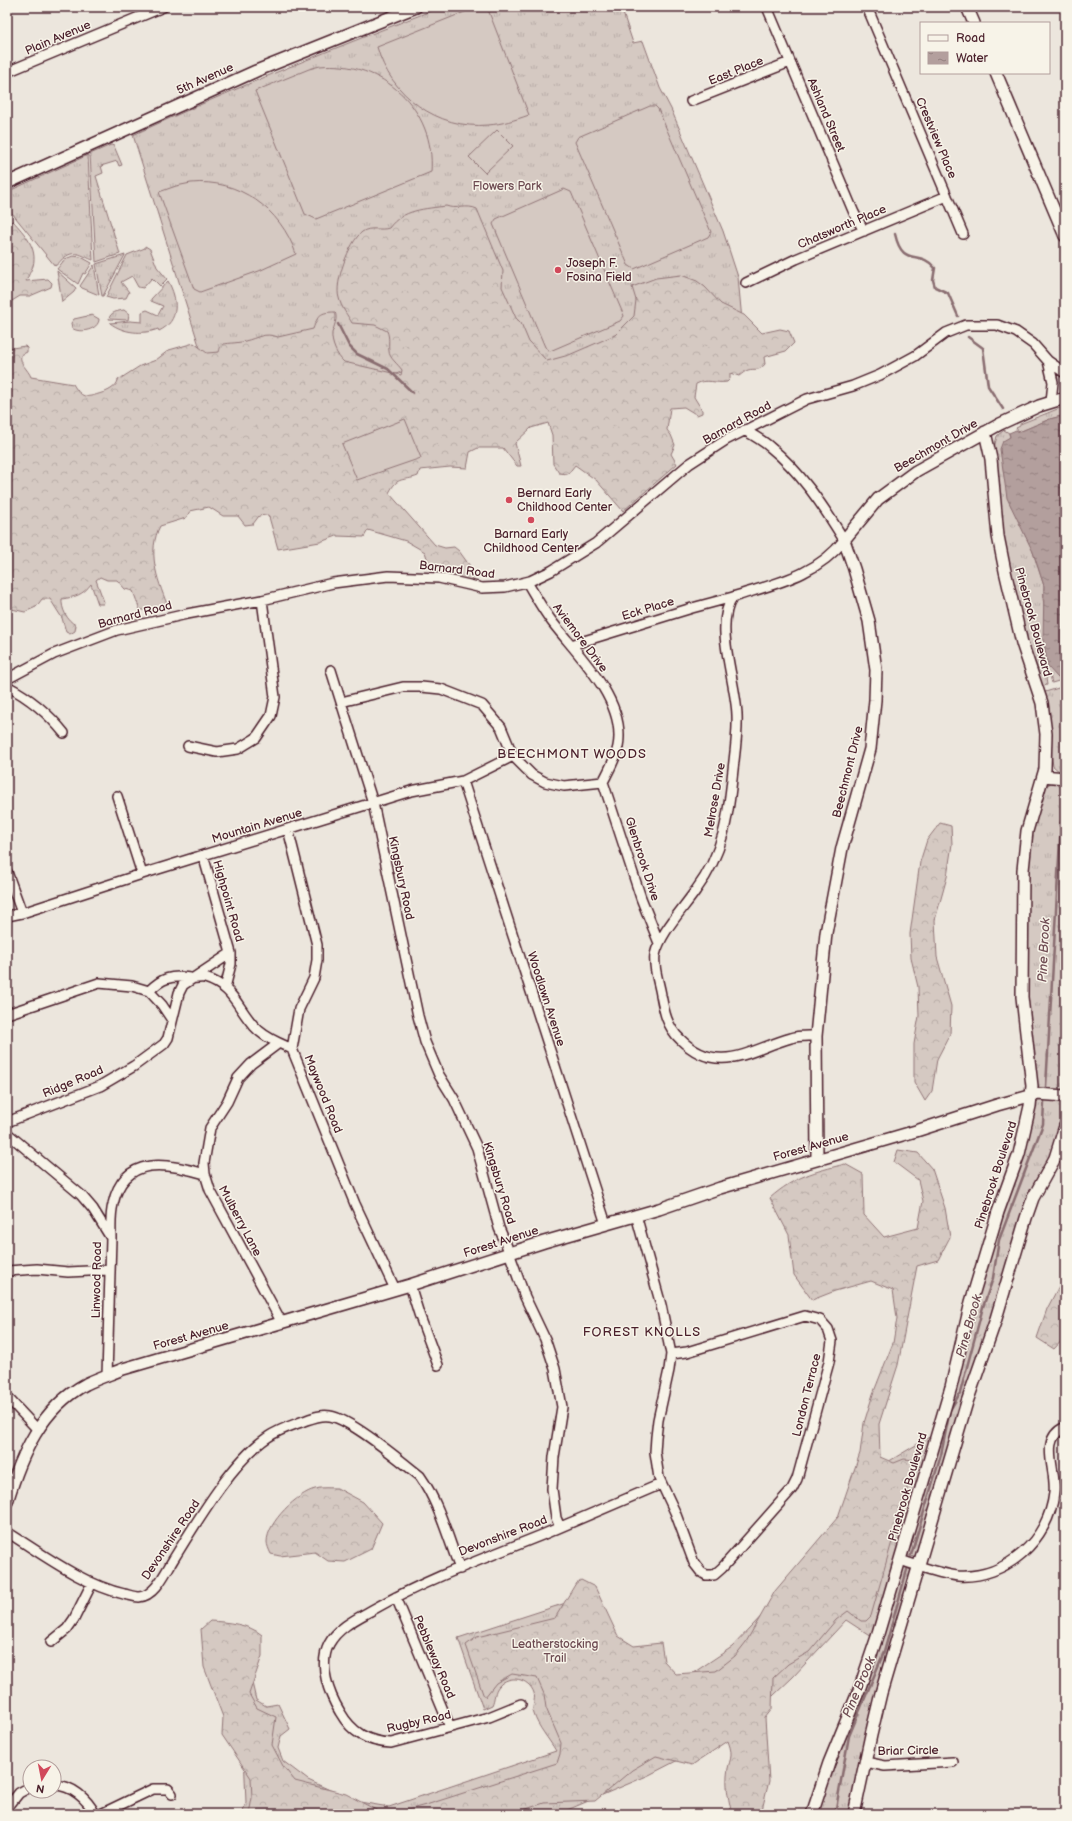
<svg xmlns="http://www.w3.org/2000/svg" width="1072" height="1821" viewBox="0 0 1072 1821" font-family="'Balsamiq Sans',sans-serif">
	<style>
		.grass { fill: url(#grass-tufts); stroke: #907476 }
		.forest { fill: url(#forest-crowns); stroke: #907476 }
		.pitch { fill: #d5c9c2; stroke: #907476 }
		.water { fill: url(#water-ripples); stroke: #896c6f }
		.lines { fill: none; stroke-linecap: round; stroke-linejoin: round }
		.stream { stroke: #896c6f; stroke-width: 2.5 }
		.minor-casing { stroke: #4a1f2b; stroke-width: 12 }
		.tertiary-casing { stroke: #4a1f2b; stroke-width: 14 }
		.minor { stroke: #f7f3e8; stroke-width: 9 }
		.tertiary { stroke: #f7f3e8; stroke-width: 11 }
		.poi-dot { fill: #d1495b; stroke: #f7f3e8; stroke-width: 1.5 }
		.labels { text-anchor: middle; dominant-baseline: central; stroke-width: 3; stroke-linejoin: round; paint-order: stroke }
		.street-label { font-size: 12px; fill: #4a1f2b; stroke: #f7f3e8 }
		.park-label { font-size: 12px; fill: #6d4a51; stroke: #f7f3e8 }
		.poi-label { font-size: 12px; fill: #4a1f2b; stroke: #f7f3e8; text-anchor: start }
		.neighbourhood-label { font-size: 13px; letter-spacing: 1px; fill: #4a1f2b; stroke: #f7f3e8 }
		.water-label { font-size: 13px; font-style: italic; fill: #6f4c53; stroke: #f7f3e8 }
	</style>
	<defs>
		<pattern id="grass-tufts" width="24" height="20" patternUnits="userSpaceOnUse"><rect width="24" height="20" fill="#d5c9c2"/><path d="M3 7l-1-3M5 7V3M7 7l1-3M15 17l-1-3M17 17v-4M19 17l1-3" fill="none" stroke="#b8aca7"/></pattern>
		<pattern id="forest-crowns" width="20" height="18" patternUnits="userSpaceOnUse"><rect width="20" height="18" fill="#d5c9c2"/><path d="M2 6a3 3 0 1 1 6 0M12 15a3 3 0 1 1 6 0" fill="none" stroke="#b8aca7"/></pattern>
		<pattern id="water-ripples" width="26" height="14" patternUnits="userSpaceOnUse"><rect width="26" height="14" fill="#b39f9d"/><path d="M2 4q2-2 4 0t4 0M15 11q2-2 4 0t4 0" fill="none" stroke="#948180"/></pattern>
	</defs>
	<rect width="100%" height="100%" fill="#ece6dd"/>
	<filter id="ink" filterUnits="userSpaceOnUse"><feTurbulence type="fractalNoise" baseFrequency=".025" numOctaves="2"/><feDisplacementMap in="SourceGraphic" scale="8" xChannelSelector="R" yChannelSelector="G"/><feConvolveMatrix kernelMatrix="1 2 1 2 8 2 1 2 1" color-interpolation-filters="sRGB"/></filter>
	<g filter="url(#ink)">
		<path class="grass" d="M441 7H621L633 43 643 41 660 88 671 109 723 231 738 277 744 342 541 422 446 355 228 438 133 135C234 88 337 47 441 7Z
			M111 145 114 146 122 165 119 166 117 161 101 166 103 173 96 176 120 254 96 262 90 154Z
			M88 155 93 260C84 257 76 249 65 257 61 259 59 264 55 266L7 207V192Z
			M145 246 150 249 157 267 167 279 160 286 152 278 143 288 138 287 132 276 121 282 129 292 126 298 113 299 106 297 127 255 145 248Z
			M125 255 103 296H102L96 264Z
			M73 256 81 257 92 263 85 274 83 273 78 284 57 269 65 259Z
			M94 265 99 295 82 288 80 286Z
			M57 271 76 288 74 292 62 302Z
			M168 281C178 299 180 321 159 331L158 329C143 335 123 333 110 323L130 321 142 322V312L147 310 158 315 163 306 151 301V299Z
			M124 310 129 314 128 320 109 319C110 312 118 311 124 310Z
			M92 315 99 319C99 330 79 334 72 328L71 323 74 319Z
			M1065 406V415L1050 419 1019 432 1016 428 1020 426V424Z
			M1004 430 1009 433 1033 552 1044 586 1043 599 1058 678 1065 676V679L1052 683 1050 676 1046 678 1047 685 1041 687 1028 653 1003 542 994 448 997 436Z
			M1065 686V773L1060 772 1053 766 1042 693Z
			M1051 783 1065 784V1088C1056 1092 1042 1091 1035 1085L1026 1024 1025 857 1043 790 1046 786Z
			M1045 1100C1054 1100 1062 1099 1064 1109L1055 1150 1028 1199 917 1555 911 1557 906 1553 963 1345 1034 1106 1038 1101Z
			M931 1436 872 1637 846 1620 793 1677 755 1713 713 1742 649 1775 558 1814H242L246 1803 239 1626 256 1700 266 1706 278 1704 290 1729 281 1736 278 1748 283 1761 308 1780 354 1801 389 1807 556 1751C549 1739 538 1727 534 1714 531 1707 536 1700 534 1693 529 1678 509 1674 499 1686 494 1691 495 1699 492 1705L483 1709 458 1638 581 1598 624 1719 732 1647 828 1546 876 1469Z
			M904 1567 911 1570 912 1574 850 1814H815L900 1570Z"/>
		<path class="forest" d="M446 206C456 210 467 204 477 209L503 271 502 287 516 318 521 323 529 342 547 361 569 355 615 335 634 316 636 300 632 287 656 278 681 275 697 281 705 287 721 304 744 315 762 333 780 329 789 331 794 343 786 351 764 357 765 364C759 372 755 368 748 370 745 371 742 374 739 376L730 373V379L727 382C715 384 708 378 696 384L694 397 702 410V413L697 415 684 407 670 408 667 430 671 435 675 445 671 454 677 464 623 511 596 480 575 465 568 474 559 473 553 464 552 435 548 423 531 428 515 443 521 466H517L503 448H478L470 452 467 468 450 467 420 470 418 476C403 482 398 475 389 493L435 545 445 548 454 547 459 551 475 573 471 580 432 573 425 552 406 541 368 530 364 537 337 536 320 542 278 549 269 517 266 515 259 516 253 524 245 525 238 516H223L209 507 190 511 186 518 160 526C147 551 157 579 167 604L152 610H140L133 591 125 589 117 580H107L100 577 96 580 104 602 103 604H98L91 584C83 595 75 597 62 599 61 608 67 621 76 625L75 631 70 634 66 632 62 618 50 599H42L36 607 25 612 7 608V343L12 348 25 346 27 348V352L21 355C19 364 28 369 31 377L73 384C83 401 88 397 105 392 110 390 117 386 118 380L140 366 156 360 169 350 194 343 207 353 219 352C220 349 220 345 224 344 229 343 239 343 245 341 258 338 264 332 278 337L313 329C318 315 320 312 335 312 338 319 334 326 332 333 331 343 337 356 344 362L401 375 402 370C398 364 389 358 389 351 388 343 390 338 387 331L375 325 352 323C348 316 341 307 339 298 334 283 349 242 362 232 370 226 381 231 389 228 403 209 425 209 446 206Z
			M7 219 10 222 13 221C24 233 38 248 33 266 31 271 28 276 26 281L48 279 52 283 51 287 30 296H20L7 304Z
			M940 823 951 826 952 844 947 877 935 920 937 957 951 1006 950 1034 937 1059 932 1091 925 1101 914 1082V1044L919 1016 918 987 911 958 910 934 920 862 927 840Z
			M898 1150 918 1153 932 1169 945 1208 950 1237 938 1260 917 1266 898 1365 879 1424 880 1457 894 1463 904 1459 915 1460 871 1616 866 1621H861L848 1611 836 1620 809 1652 788 1664 773 1678 772 1709 765 1718 769 1781 761 1814H732C729 1801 726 1789 727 1776 728 1759 735 1759 728 1741L692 1765 656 1756 632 1770 595 1801 544 1803 511 1814H249L252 1798 251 1778 222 1735 223 1717 204 1667 201 1629 210 1621C227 1622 249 1624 262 1635V1656L249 1694 257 1708 276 1717 272 1745 283 1766 295 1781 346 1794 378 1811H403L426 1805 557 1763 560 1754 561 1743 546 1708 544 1694 537 1678 512 1674 496 1683 485 1697 483 1694 466 1645 477 1637 555 1618 576 1583 581 1580 595 1587 618 1636 634 1646 661 1643 664 1661 676 1674 716 1671 735 1656 746 1642 775 1591 838 1517 860 1453 864 1423 873 1394 893 1343 897 1318 893 1290 871 1281 835 1291 812 1300 794 1275 789 1235 770 1198C795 1176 814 1172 845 1164L863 1174 864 1215 884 1237 918 1228 923 1201 918 1180 894 1162Z
			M1065 1272V1337L1054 1349 1037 1338 1047 1309 1060 1284Z
			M337 1488 363 1502 382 1523 371 1549 345 1562 328 1561 315 1552 280 1556 271 1554C269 1550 267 1545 267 1542 267 1522 298 1493 315 1489 322 1487 330 1488 337 1488Z"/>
		<path class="pitch" d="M477 7H487L529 115C515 120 502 124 488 125 438 130 390 95 377 47Z
			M320 66C382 60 436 109 431 172L316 219 305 214 255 91 309 69Z
			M650 106H655L658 109 711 232 708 237 634 269 628 265 575 142 578 137Z
			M497 130 513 146 485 173 469 157Z
			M191 183C238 178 281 209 296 254L259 271 200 292 194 289 159 192 176 186Z
			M564 189 571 192 624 316 620 321 550 351 545 347 493 224 496 219Z
			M405 419 421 458 357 480 342 444Z"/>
		<path class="water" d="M1065 415V676L1058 678 1048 667 1043 640 1044 586 1033 552 1007 498 1000 449 1003 441 1010 437 1009 433 1016 430 1019 432 1050 419Z"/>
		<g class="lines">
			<path class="stream" d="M895 234C903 269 919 248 935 268L933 280 935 287 948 293 958 316
				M338 324 349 346 357 354 388 369 413 393
				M968 337 983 348 988 386 1003 409
				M1046 1087 1061 822 1065 814
				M911 1555 941 1455 950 1410 960 1393 983 1307 993 1278 999 1240 1043 1124 1044 1102
				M835 1814 849 1736 884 1652 907 1570"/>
			<defs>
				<path id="minor" d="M767 7 854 213 864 231
					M867 7 963 234
					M7 72 163 7
					M691 101 790 62
					M746 283 796 259 947 196
					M1048 361 1053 382 1051 402
					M744 430C753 435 762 440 770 447 800 471 824 507 844 540 817 576 773 584 733 597 713 624 736 681 737 715 738 736 734 758 732 779 730 798 728 816 723 834 718 853 708 874 696 890 683 909 660 933 655 955 653 968 659 982 661 995 664 1011 667 1027 680 1039 718 1077 751 1049 791 1038 799 1035 808 1036 816 1036
					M527 582C535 596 543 610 553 623 578 655 620 695 619 737 619 753 610 768 603 782L564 786 545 782 532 775 513 756 501 727 482 705 441 689 421 687H403L341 702 373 803 418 1016 425 1042 439 1075 454 1099 477 1148 499 1228 506 1244 525 1297 545 1339 555 1369 562 1407 554 1457 552 1489 556 1518 560 1527
					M571 645 692 608 733 597
					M331 670 341 702
					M7 679 54 654 117 630 187 614 262 600 333 583 388 576 439 578 482 588 505 587 530 581 551 571 596 543 689 464 726 440 807 399 853 386 880 375 915 356 946 333 966 325H997L1016 332 1033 344 1048 361 1065 373
					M7 686C30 698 48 713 64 733
					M188 746 217 752 238 749 256 738 271 716 275 697 262 600
					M463 781 606 1224
					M603 782 641 898 659 943
					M117 796 142 874
					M288 829 317 945V960L314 978 299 1009 292 1049 355 1204 395 1289
					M203 855 231 953V964L225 988
					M7 872 22 913
					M7 916 22 913 142 874 411 791 463 781 513 756
					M149 991 162 1005 172 1020
					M7 1014 99 983 132 986 149 991C162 978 171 975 190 978 195 979 200 977 205 978 234 987 236 1006 254 1026 260 1033 270 1039 279 1043
					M7 1122 100 1086 134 1066 164 1044 168 1038 179 993 183 985 231 953
					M7 1133 81 1195 93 1209 111 1238 107 1376
					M636 1215 661 1305 671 1354 669 1370 658 1420 656 1437 655 1452 659 1478 675 1512 694 1563 701 1572 706 1575H714L722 1568 792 1489 797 1479 829 1362 832 1341 828 1329 820 1320 805 1316 687 1352 671 1354
					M111 1238C111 1227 110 1215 113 1204 124 1154 168 1163 205 1174
					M7 1271 37 1269 68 1272 109 1270
					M410 1285 419 1314 438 1365
					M282 1323 210 1190 205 1174 204 1163 210 1128 227 1102 238 1078 251 1064 279 1043 292 1049
					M7 1397 38 1430
					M7 1532C44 1555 82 1584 124 1594 129 1595 134 1597 139 1597 155 1596 165 1573 173 1560 196 1523 232 1461 268 1437 278 1430 290 1426 301 1422 310 1419 320 1414 330 1416 351 1419 402 1462 420 1476 439 1503 448 1538 460 1569
					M900 1560C919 1566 939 1574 958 1576 1006 1579 1049 1540 1054 1493 1057 1469 1038 1440 1065 1427
					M396 1597 450 1727
					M51 1642 67 1629 74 1619 92 1583
					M521 1704 489 1717 391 1743C368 1742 352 1733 340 1712 329 1694 318 1665 329 1644 338 1627 358 1618 374 1609 427 1579 485 1558 542 1535 582 1518 622 1501 661 1484
					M865 1762 885 1766 953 1762
					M54 1785C72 1785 87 1799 95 1814
					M7 1808 19 1793 30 1787
					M101 1814 153 1789H168L172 1794"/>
				<path id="tertiary" d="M967 7 974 23
					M996 73 1065 236
					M7 183 256 71 416 7
					M1043 776 1065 778
					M817 1159 816 1036 826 933 842 848 870 749 875 700 876 670 869 621 854 569 844 540 878 499 916 471 1000 424 1039 406 1065 398
					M7 1502C21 1455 41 1408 86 1384 98 1378 111 1374 123 1369L410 1285 544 1242 659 1209 720 1188 916 1131 997 1105 1037 1094 1065 1096
					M812 1814 829 1763 859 1690 878 1634 951 1387 971 1302 998 1212 1019 1154 1030 1106 1032 1086 1022 997 1023 870 1027 831 1045 769 1046 734 1042 703 1022 643 1005 571 998 536 991 459 985 432
					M854 1814 871 1735 881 1693 967 1402 995 1322 1026 1218 1033 1198 1055 1158 1065 1126"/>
			</defs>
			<use href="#minor" class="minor-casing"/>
			<use href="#tertiary" class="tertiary-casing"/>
			<use href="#minor" class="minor"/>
			<use href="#tertiary" class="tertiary"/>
		</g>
	</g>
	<g class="poi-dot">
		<circle cx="558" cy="270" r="4"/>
		<circle cx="509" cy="500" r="4"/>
		<circle cx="531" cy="520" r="4"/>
	</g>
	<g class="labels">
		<g class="street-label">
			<text transform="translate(58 38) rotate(-23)">Plain Avenue</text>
			<text transform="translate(736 71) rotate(-22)">East Place</text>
			<text transform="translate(205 79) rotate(-24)">5th Avenue</text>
			<text transform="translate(826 115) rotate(67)">Ashland Street</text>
			<text transform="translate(936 138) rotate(67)">Crestview Place</text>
			<text transform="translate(842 227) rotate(-23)">Chatsworth Place</text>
			<text transform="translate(737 423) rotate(-29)">Barnard Road</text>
			<text transform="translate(936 446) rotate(-30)">Beechmont Drive</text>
			<text transform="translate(457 570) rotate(7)">Barnard Road</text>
			<text transform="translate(648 609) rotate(-17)">Eck Place</text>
			<text transform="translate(135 615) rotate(-15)">Barnard Road</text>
			<text transform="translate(1033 622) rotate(75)">Pinebrook Boulevard</text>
			<text transform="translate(580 638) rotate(53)">Aviemore Drive</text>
			<text transform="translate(848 772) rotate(-76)">Beechmont Drive</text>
			<text transform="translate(715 800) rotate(-80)">Melrose Drive</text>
			<text transform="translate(257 826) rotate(-17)">Mountain Avenue</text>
			<text transform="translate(642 859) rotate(72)">Glenbrook Drive</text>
			<text transform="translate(401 878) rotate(78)">Kingsbury Road</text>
			<text transform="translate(228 901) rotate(74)">Highpoint Road</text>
			<text transform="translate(546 999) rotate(72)">Woodlawn Avenue</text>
			<text transform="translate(73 1082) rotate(-23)">Ridge Road</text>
			<text transform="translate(323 1094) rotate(68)">Maywood Road</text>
			<text transform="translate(811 1147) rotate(-16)">Forest Avenue</text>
			<text transform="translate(996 1175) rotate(-72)">Pinebrook Boulevard</text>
			<text transform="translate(499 1183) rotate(73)">Kingsbury Road</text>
			<text transform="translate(240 1221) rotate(62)">Mulberry Lane</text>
			<text transform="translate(501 1242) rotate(-18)">Forest Avenue</text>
			<text transform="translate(97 1280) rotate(-89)">Linwood Road</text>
			<text transform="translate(191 1336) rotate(-16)">Forest Avenue</text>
			<text transform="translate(807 1395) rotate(-76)">London Terrace</text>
			<text transform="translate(908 1487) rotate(-74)">Pinebrook Boulevard</text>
			<text transform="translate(503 1536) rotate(-21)">Devonshire Road</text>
			<text transform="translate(171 1540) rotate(-56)">Devonshire Road</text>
			<text transform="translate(434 1657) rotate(67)">Pebbleway Road</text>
			<text transform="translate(419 1722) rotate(-13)">Rugby Road</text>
			<text transform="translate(908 1751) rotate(-1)">Briar Circle</text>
		</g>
		<g class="park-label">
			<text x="507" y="186">Flowers Park</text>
			<text x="555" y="1644">Leatherstocking<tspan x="555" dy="14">Trail</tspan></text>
		</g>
		<g class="poi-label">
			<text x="566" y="263">Joseph F.<tspan x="566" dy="14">Fosina Field</tspan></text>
			<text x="517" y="493">Bernard Early<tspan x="517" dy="14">Childhood Center</tspan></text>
			<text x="531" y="534" text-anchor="middle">Barnard Early<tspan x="531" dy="14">Childhood Center</tspan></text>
		</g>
		<g class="neighbourhood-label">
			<text x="572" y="754">BEECHMONT WOODS</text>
			<text x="642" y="1332">FOREST KNOLLS</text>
		</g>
		<g class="water-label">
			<text transform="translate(1044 950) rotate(-87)">Pine Brook</text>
			<text transform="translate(969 1326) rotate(-74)">Pine Brook</text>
			<text transform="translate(859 1687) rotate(-67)">Pine Brook</text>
		</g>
	</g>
	<rect width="1072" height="1821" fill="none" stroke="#f7f3e8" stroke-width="24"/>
	<rect x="12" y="12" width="1048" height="1797" fill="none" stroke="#4a1f2b" stroke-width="1.5" filter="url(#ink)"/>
	<rect x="920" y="22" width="130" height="52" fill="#f7f3e8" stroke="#b29e9c"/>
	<rect x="928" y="35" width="20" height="6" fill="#f7f3e8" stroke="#b29e9c"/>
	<text x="956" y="42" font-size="12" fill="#4a1f2b">Road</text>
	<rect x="928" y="52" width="20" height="12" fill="url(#water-ripples)" stroke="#b29e9c"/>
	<text x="956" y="62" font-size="12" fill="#4a1f2b">Water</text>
	<g transform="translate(42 1779) rotate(190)"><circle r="19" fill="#f7f3e8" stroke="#b29e9c"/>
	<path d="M0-3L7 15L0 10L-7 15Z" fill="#d1495b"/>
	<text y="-6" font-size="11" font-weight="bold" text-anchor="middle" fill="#4a1f2b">N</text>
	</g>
</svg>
